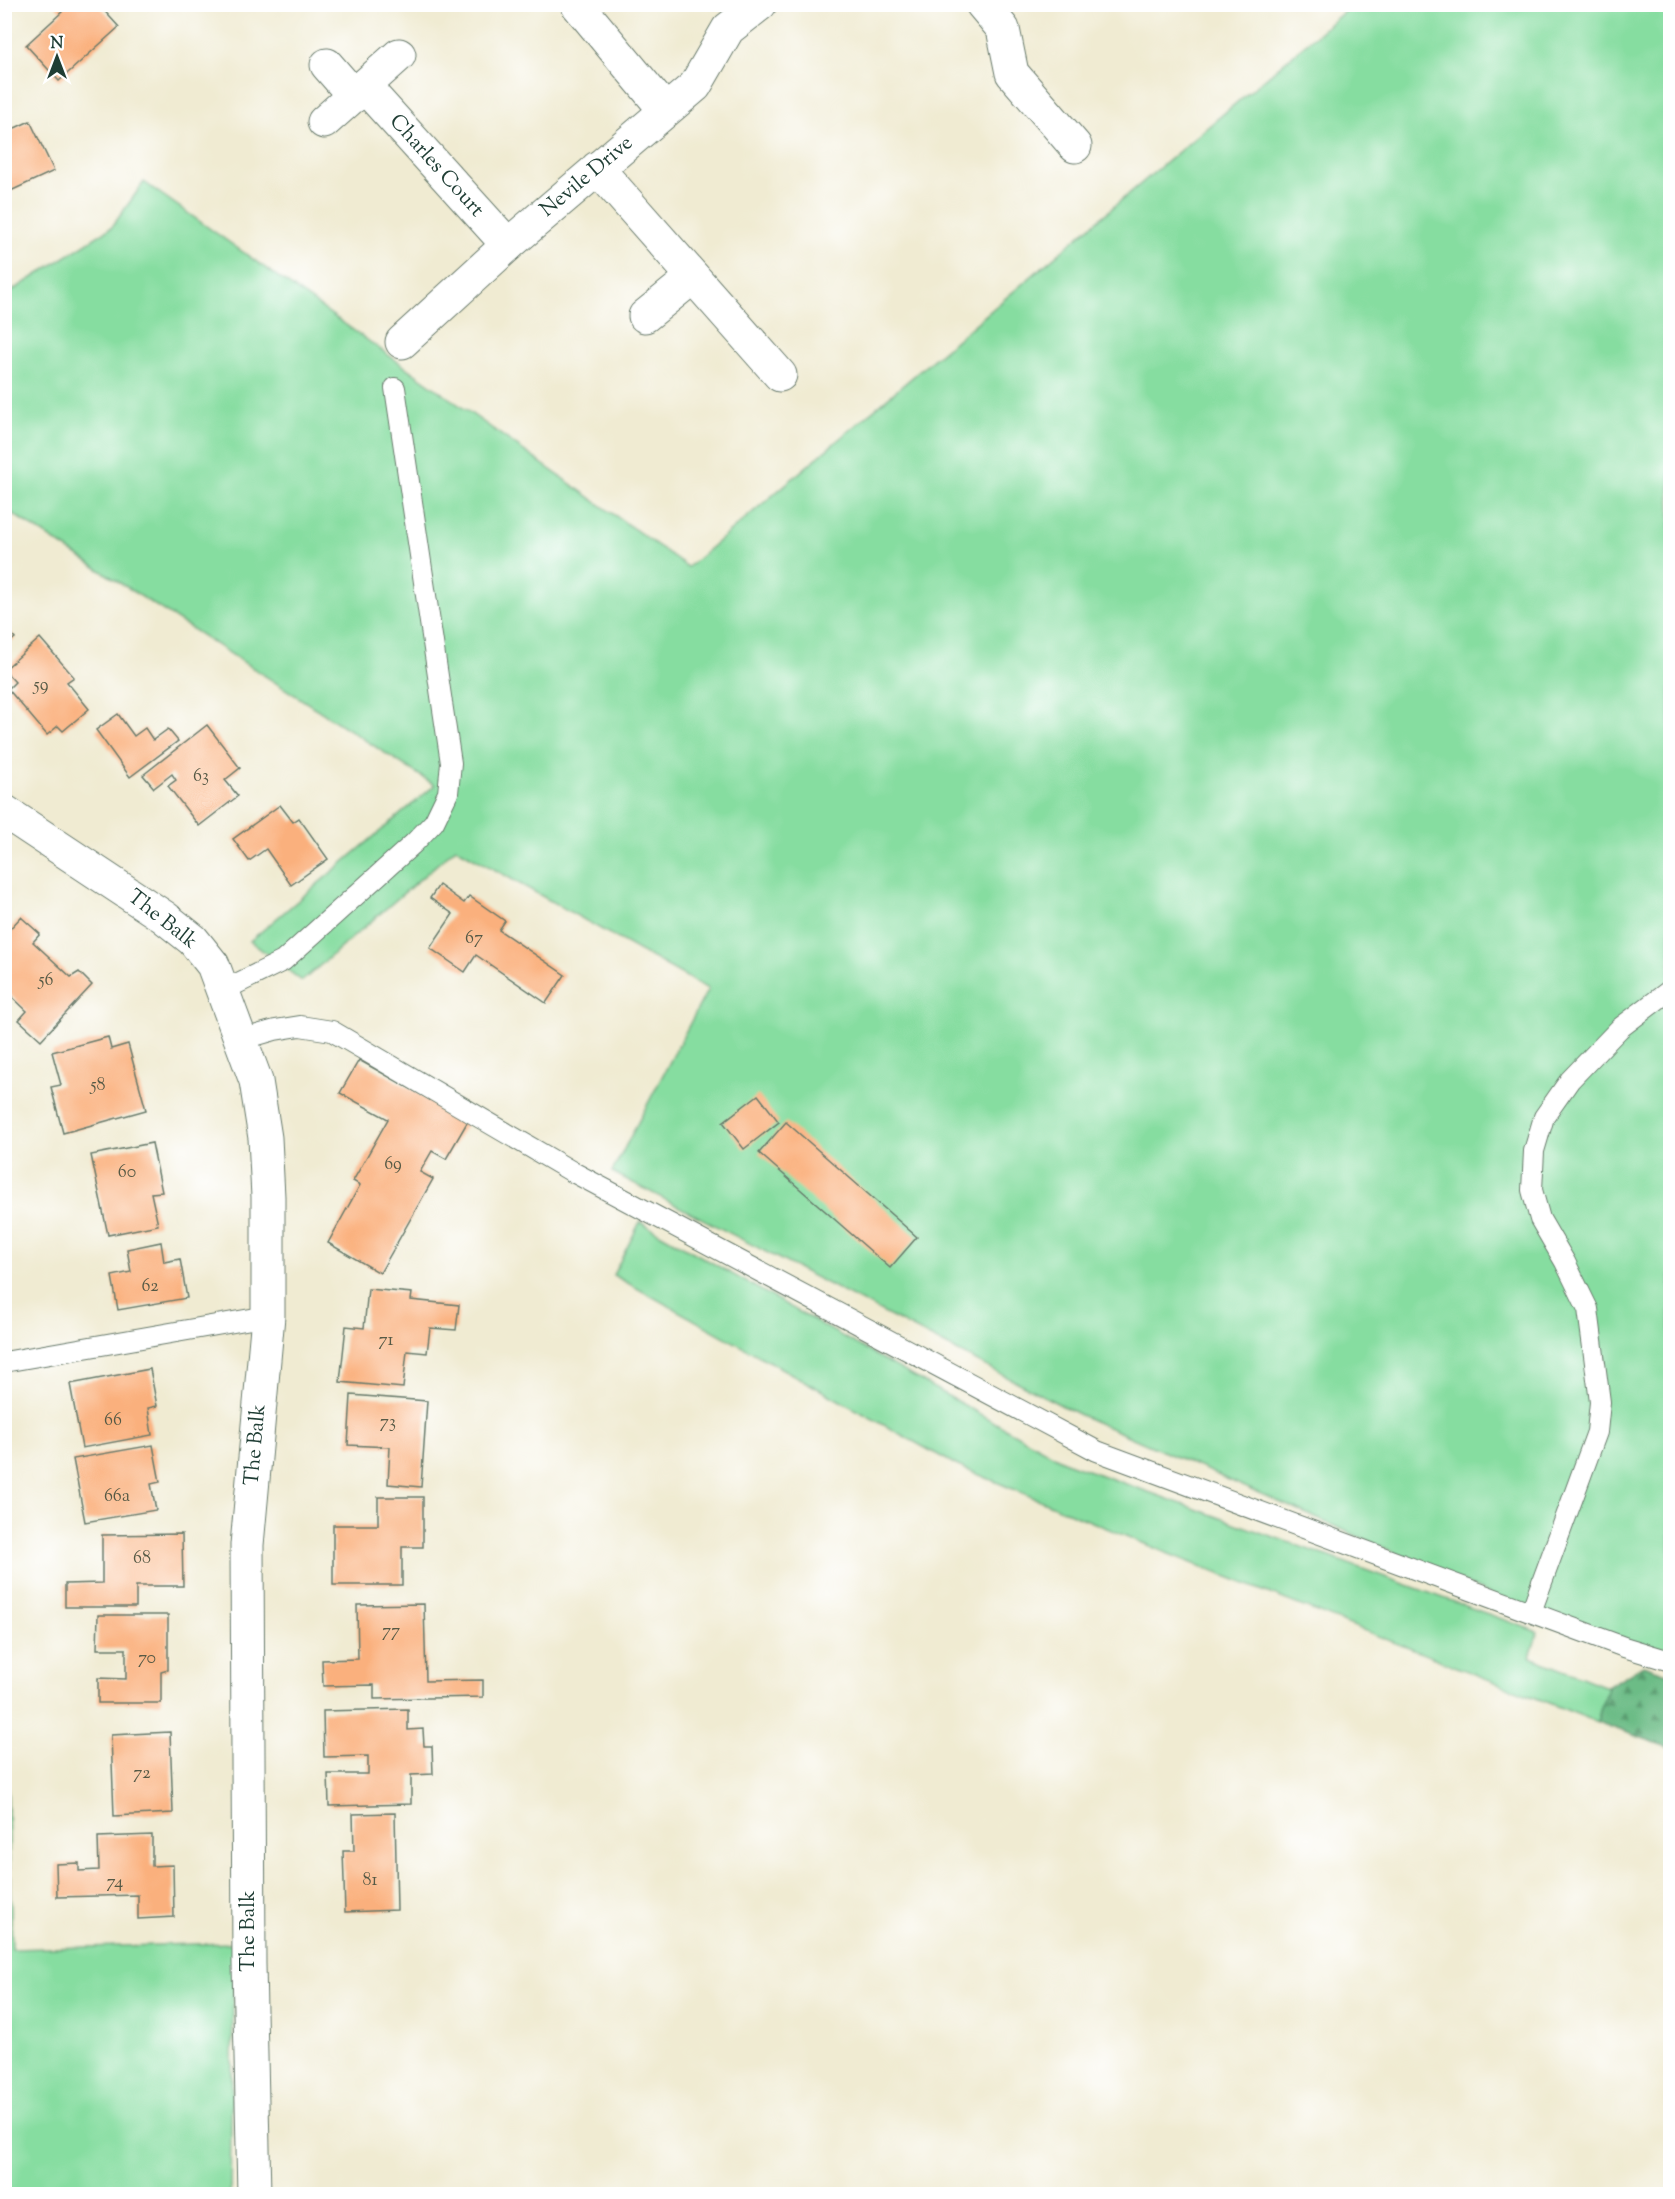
<svg xmlns="http://www.w3.org/2000/svg" width="1675" height="2199" font-family="'Sorts Mill Goudy',serif">
<defs>
<pattern id="forest-firs" width="22" height="20" patternUnits="userSpaceOnUse" patternTransform="scale(1.5)"><rect width="22" height="20" fill="#6cbc86"/><path d="M5 1l3.5 6h-7zM16 11l3.5 6h-7z" fill="#589a6e"/></pattern>
</defs>
<rect width="100%" height="100%" fill="#fff"/>
<filter id="ink" filterUnits="userSpaceOnUse"><feTurbulence type="fractalNoise" baseFrequency=".0167" numOctaves="2"/><feDisplacementMap in="SourceGraphic" scale="12" xChannelSelector="R" yChannelSelector="G"/><feConvolveMatrix kernelMatrix="1 2 1 2 8 2 1 2 1" color-interpolation-filters="sRGB"/></filter>
<filter id="wash" filterUnits="userSpaceOnUse"><feTurbulence type="fractalNoise" baseFrequency=".008" numOctaves="4" result="noise"/><feDisplacementMap in="SourceGraphic" scale="24" xChannelSelector="R" yChannelSelector="G"/><feGaussianBlur stdDeviation="1.35" result="paint"/><feColorMatrix in="noise" values="0 0 0 0 0 0 0 0 0 0 0 0 0 0 0 0 0 1.4 0 .05"/><feComposite in="paint" operator="in"/></filter>
<g filter="url(#wash)">
<rect width="100%" height="100%" fill="#f0ebd2"/>
<g fill="#86dda0" stroke="#528d6a" stroke-width="1.5">
<polygon points="1352,5 1670,5 1670,1661 1531,1612 1080,1415 612,1172 708,989 456,848 302,981 250,941 435,785 5,509 4,296 112,227 144,182 688,567"/>
<polygon points="640,1222 1065,1462 1538,1632 1530,1657 1607,1687 1597,1722 1169,1554 958,1466 613,1275"/>
<polygon points="4,1669 12,1949 234,1943 230,2194 5,2194"/>
</g>
<polygon fill="url(#forest-firs)" stroke="#467c5d" stroke-width="1.5" points="1643,1665 1670,1674 1670,1748 1597,1722 1607,1687"/>
<g id="blocks">
<g fill="#fab07d">
<polygon points="55,5 99,5 119,27 59,81 26,45 62,12"/>
<polygon points="30,121 54,171 4,194 4,133"/>
<polygon points="4,625 15,638 4,647"/>
<polygon points="40,638 74,677 67,682 89,709 63,731 58,726 47,735 8,689 15,682 4,670"/>
<polygon points="118,714 134,736 145,728 153,740 168,729 178,741 130,777 96,730"/>
<polygon points="207,725 240,768 225,780 238,796 199,826 168,786 176,780 172,774 154,788 143,775"/>
<polygon points="280,805 293,822 299,818 328,859 291,885 266,849 249,861 233,839"/>
<polygon points="439,885 464,903 469,896 505,921 499,930 565,975 546,1003 476,955 465,972 430,948 453,914 430,898"/>
<polygon points="21,917 40,934 33,942 71,977 79,972 92,985 41,1040 19,1020 27,1011 4,989 4,935"/>
<polygon points="108,1037 111,1049 128,1044 146,1110 63,1133 51,1087 61,1085 52,1052"/>
<polygon points="359,1060 468,1121 446,1159 432,1151 420,1172 433,1179 380,1273 328,1243 360,1185 353,1181 388,1119 340,1093"/>
<polygon points="758,1095 779,1122 744,1149 723,1122"/>
<polygon points="786,1122 917,1237 890,1268 759,1153"/>
<polygon points="152,1143 162,1192 151,1193 158,1225 108,1235 91,1155"/>
<polygon points="161,1242 164,1262 180,1259 187,1298 118,1310 112,1276 131,1272 127,1249"/>
<polygon points="368,1289 412,1293 411,1300 459,1305 456,1330 430,1328 427,1353 407,1351 403,1388 340,1382 346,1326 364,1328"/>
<polygon points="150,1369 157,1406 148,1408 152,1435 82,1448 70,1384"/>
<polygon points="351,1395 427,1401 421,1487 388,1484 390,1447 348,1445"/>
<polygon points="153,1445 160,1482 151,1484 156,1510 85,1522 73,1459"/>
<polygon points="378,1497 423,1497 423,1547 402,1547 402,1585 333,1585 333,1525 378,1525"/>
<polygon points="182,1534 183,1586 136,1586 136,1607 65,1607 65,1584 102,1583 102,1535"/>
<polygon points="424,1604 426,1681 483,1680 483,1697 374,1699 374,1685 323,1686 322,1660 358,1659 357,1605"/>
<polygon points="98,1615 168,1615 168,1670 161,1672 161,1703 98,1703 98,1678 126,1679 126,1649 97,1649"/>
<polygon points="408,1709 408,1730 423,1729 424,1746 432,1746 433,1774 411,1775 411,1804 329,1806 328,1774 368,1774 368,1756 324,1757 323,1711"/>
<polygon points="170,1732 173,1813 114,1816 111,1735"/>
<polygon points="395,1813 397,1910 345,1912 343,1851 354,1851 353,1814"/>
<polygon points="152,1835 152,1866 173,1865 174,1917 138,1919 138,1895 57,1897 56,1864 79,1863 79,1871 99,1870 98,1837"/>
</g>
</g>
</g>
<g filter="url(#ink)">
<use href="#blocks" fill-opacity="0" stroke="#687a6b" stroke-width="1.5"/>
<g fill="none" stroke-linecap="round" stroke-linejoin="round">
<defs>
<g id="service">
<polyline points="222,991 283,961 414,843 434,822 448,793 451,763 395,388"/>
<polyline points="240,1040 275,1030 300,1026 332,1031 571,1171 1097,1451 1624,1647 1670,1661"/>
<polyline points="4,1362 268,1316"/>
<polyline points="1531,1612 1597,1432 1600,1402 1588,1309 1565,1262 1540,1219 1532,1190 1534,1151 1544,1117 1570,1080 1620,1028 1670,990"/>
</g>
<g id="minor">
<polyline points="577,4 665,110"/>
<polyline points="982,4 1003,29 1012,73 1075,146"/>
<polyline points="327,65 354,96"/>
<polyline points="364,86 508,245"/>
<polyline points="324,122 399,55"/>
<polyline points="597,168 780,375"/>
<polyline points="645,316 693,277"/>
<polyline points="402,342 508,245 695,86 728,29 760,4"/>
<polyline points="4,811 164,917 193,940 213,965 256,1081 265,1138 268,1197 268,1316 247,1545 249,1964 254,2194"/>
</g>
</defs>
<use href="#service" stroke="#687a6b" stroke-width="22"/>
<use href="#minor" stroke="#687a6b" stroke-width="35"/>
<use href="#service" stroke="#fff" stroke-width="20"/>
<use href="#minor" stroke="#fff" stroke-width="33"/>
</g>
</g>
<g text-anchor="middle" dominant-baseline="central" stroke-width="4.5" stroke-linejoin="round" paint-order="stroke">
<g font-size="18" fill="#565a46">
<text x="41" y="686">59</text>
<text x="201" y="777">63</text>
<text x="474" y="939">67</text>
<text x="46" y="981">56</text>
<text x="98" y="1086">58</text>
<text x="393" y="1165">69</text>
<text x="127" y="1173">60</text>
<text x="150" y="1287">62</text>
<text x="386" y="1341">71</text>
<text x="113" y="1421">66</text>
<text x="388" y="1423">73</text>
<text x="117" y="1497">66a</text>
<text x="142" y="1559">68</text>
<text x="391" y="1632">77</text>
<text x="147" y="1659">70</text>
<text x="142" y="1774">72</text>
<text x="370" y="1881">81</text>
<text x="115" y="1883">74</text>
</g>
<g font-size="21" fill="#1f3d34" stroke="#fff">
<text transform="translate(436 166) rotate(48)">Charles Court</text>
<text transform="translate(587 177) rotate(-40)">Nevile Drive</text>
<text transform="translate(162 920) rotate(38)">The Balk</text>
<text transform="translate(256 1445) rotate(-85)">The Balk</text>
<text transform="translate(249 1931) rotate(-90)">The Balk</text>
</g>
</g>
<rect width="1675" height="2199" fill="none" stroke="#fff" stroke-width="24"/>
<g transform="translate(57 57)" stroke="#ffffff" stroke-width="4.5" paint-order="stroke">
<path d="M0-4.5L10 22L0 15L-10 22Z" fill="#1f3d34"/>
<text y="-9" font-size="16" font-weight="bold" text-anchor="middle" fill="#1f3d34">N</text>
</g>
</svg>
